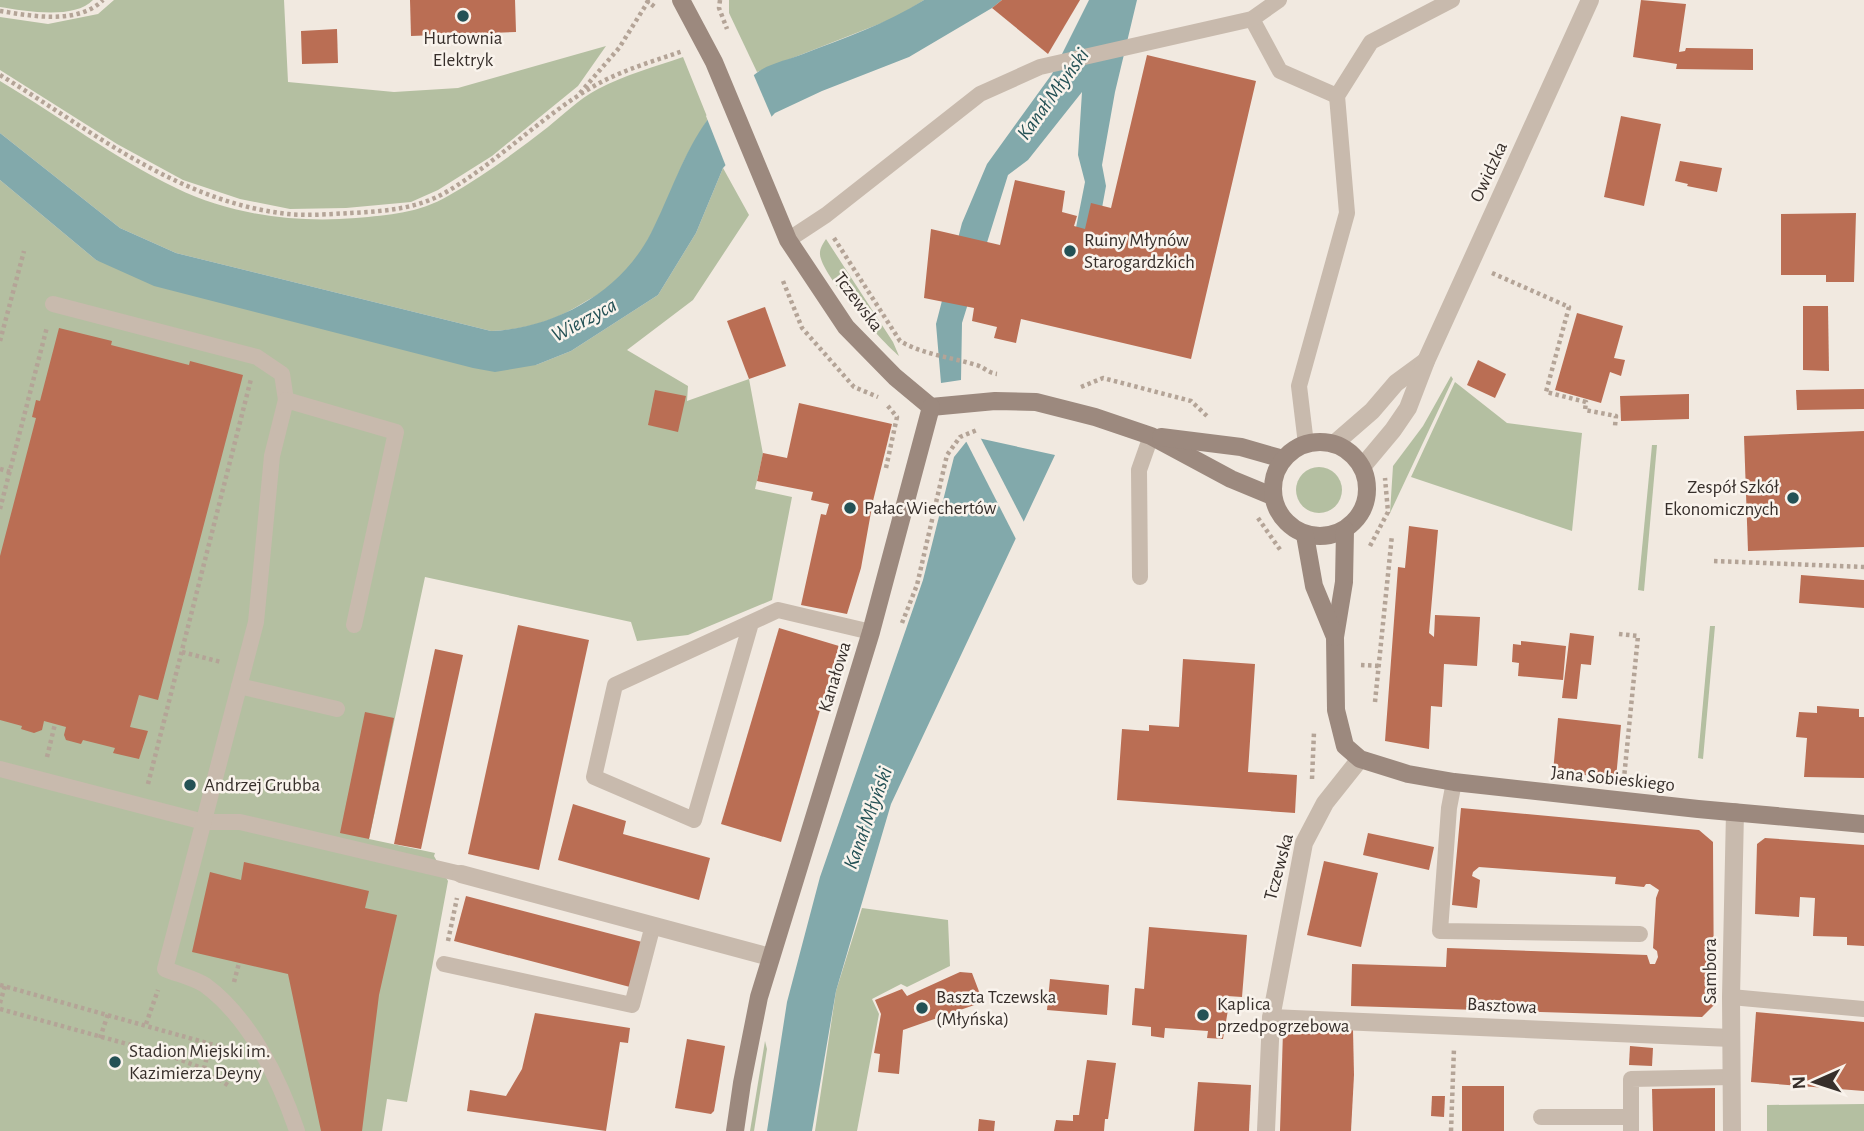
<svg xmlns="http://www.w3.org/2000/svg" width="1864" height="1131" font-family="'Alegreya Sans',sans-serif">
<rect width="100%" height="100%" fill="#f1e9e0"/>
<g fill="#b4bfa1">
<path d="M 0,0 L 93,0 C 74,20 25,11 0,7 Z"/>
<polygon points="114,0 284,0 288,82 394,92 458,88 606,46 578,86 492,156 438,190 411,202 346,208 290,209 240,199 183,180 117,144 0,70 0,17 48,24 98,14"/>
<polygon points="729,0 924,0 897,17 757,72 729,13"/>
<path d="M 683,57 L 708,119 C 700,133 691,146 684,161 C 665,202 650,251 615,283 C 606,291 593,297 583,303 C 555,321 524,330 491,331 L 176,253 L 120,228 L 0,133 L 0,81 C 59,116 114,158 176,188 C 231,215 296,223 356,218 C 389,215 419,213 448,196 C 483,176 516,152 548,127 C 564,114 579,99 598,89 C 625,75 654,67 683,57 Z"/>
<polygon points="723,168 749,215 693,300 627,350 688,386 687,401 749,379 763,454 755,489 792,497 772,600 688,635 637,641 631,622 425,577 369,839 435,853 434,856 448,881 407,1102 387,1099 382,1131 0,1131 0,180 96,260 536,365 571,351 658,295 696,233"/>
<path d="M 826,239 L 893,342 L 899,356 C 880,339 828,282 821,259 C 818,251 822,245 826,239 Z"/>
<polygon points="1451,376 1453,379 1390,513 1393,466 1423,426"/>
<polygon points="1455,382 1507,423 1582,433 1572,531 1411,477"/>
<polygon points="1652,445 1657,445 1644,591 1638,590"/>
<circle cx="1319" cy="490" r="23"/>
<polygon points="1710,626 1715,626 1703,759 1698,758"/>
<polygon points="862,908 948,920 950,966 907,987 901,984 872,999 879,1014 857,1131 815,1131 836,991"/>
<polygon points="765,1041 767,1049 754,1131 750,1131"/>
<polygon points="1864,1104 1864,1131 1767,1131 1767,1105"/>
</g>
<g fill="#82a9ab">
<path d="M 924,0 L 1002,0 L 992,8 L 909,57 L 822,91 L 775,113 L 723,168 L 696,233 L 658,295 L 571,351 L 536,365 L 495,372 L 473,368 L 154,286 L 96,260 L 0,180 L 0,133 L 120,228 L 176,253 L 491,331 C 556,328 621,292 651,233 C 670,196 683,153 708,119 C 720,103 739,87 754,75 C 766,64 788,60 803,54 C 844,38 886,24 924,0 Z"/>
<polygon points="1089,0 1137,0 1115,92 1102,165 1106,186 1080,328 1057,324 1085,182 1078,155 1082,92 1028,160 1008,175 962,323 961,380 941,383 936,324 962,223 987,164 1052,74"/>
<polygon points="978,438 1055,455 891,804 836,991 812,1131 767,1131 787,1002 820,877 923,580 954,457 966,442"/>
</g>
<g fill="#f1e9e0">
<polygon points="752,71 773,120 727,169 706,116"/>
<polygon points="979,435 1025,524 1017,541 966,441"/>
</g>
<g fill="#ba6e54">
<polygon points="410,0 515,0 516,32 411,36"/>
<polygon points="1002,0 1080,0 1048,54 992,8"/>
<polygon points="1641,0 1686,4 1679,52 1685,51 1686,48 1753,49 1753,70 1676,69 1677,64 1633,57"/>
<polygon points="337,29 338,63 302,64 301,31"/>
<polygon points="1147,55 1256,81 1191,359 1021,319 1016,343 994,338 997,327 972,321 974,308 924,298 931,229 1000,245 1015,180 1065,191 1062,212 1077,216 1074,226 1085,229 1091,203 1111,208"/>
<polygon points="1621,116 1661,124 1644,206 1604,197"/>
<polygon points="1680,161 1722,168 1717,192 1687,186 1688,184 1675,181"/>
<polygon points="1856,213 1854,282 1826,282 1826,275 1781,275 1781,214"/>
<polygon points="1803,306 1828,306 1829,371 1803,370"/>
<polygon points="765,307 786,366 749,379 727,321"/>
<polygon points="1577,313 1623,326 1614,358 1625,360 1621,376 1610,372 1601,403 1555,390"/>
<polygon points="59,328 112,341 111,345 189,365 190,361 243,375 158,700 139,695 130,727 148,731 139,759 113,753 115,748 83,740 81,744 66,740 64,735 66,727 44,721 42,730 34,733 21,729 22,726 0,720 0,556 36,418 32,417 36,400 40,401"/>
<polygon points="1478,360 1506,374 1495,398 1467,385"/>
<polygon points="1864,389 1864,409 1797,410 1796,390"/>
<polygon points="655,390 686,396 678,432 648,425"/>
<polygon points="1689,394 1689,419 1621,421 1620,396"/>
<polygon points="799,403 892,424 873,501 861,568 847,614 801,605 821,514 826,515 829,504 811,500 813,492 757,481 763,453 787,458"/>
<polygon points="1864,431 1864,547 1748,551 1744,436"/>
<polygon points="1409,526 1438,530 1429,633 1434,637 1435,615 1480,617 1477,666 1444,664 1442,707 1431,706 1429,749 1385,741 1398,567 1405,568"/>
<polygon points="1801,575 1864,580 1864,608 1799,603"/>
<polygon points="518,625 589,640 539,870 468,854"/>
<polygon points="779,628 839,646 781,842 721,824"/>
<polygon points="1570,633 1594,636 1591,665 1581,664 1577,699 1562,698"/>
<polygon points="1521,641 1566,646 1563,680 1518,676 1519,663 1512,662 1513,644 1521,645"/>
<polygon points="435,649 463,655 421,849 394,844"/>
<polygon points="1183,659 1255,664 1248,772 1297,775 1295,813 1117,800 1122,729 1149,731 1149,725 1179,727"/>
<polygon points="1817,706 1859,709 1859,717 1864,717 1864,778 1804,777 1807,738 1796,737 1799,712 1817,713"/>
<polygon points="365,712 394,718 369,839 340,833"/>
<polygon points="1558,718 1621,725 1616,778 1553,772"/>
<polygon points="573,804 626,821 623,834 710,858 699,900 558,860"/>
<polygon points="1461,808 1699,830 1713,842 1714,1005 1702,1017 1351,1006 1352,964 1446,967 1447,948 1647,955 1650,964 1655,964 1658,957 1657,951 1653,948 1656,898 1659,890 1650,884 1646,884 1644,887 1615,884 1616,877 1479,867 1473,872 1472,876 1480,880 1477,908 1452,905"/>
<polygon points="1368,833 1434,847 1429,870 1363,855"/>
<polygon points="1765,838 1864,845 1864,946 1847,945 1847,937 1813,936 1815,898 1800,897 1799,917 1755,914 1757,844"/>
<polygon points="1324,861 1378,873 1361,947 1307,935"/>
<polygon points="244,862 369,891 365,908 397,915 379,995 362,1131 321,1131 288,974 192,952 210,872 241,880"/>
<polygon points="466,896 642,942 630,987 454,941"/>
<polygon points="1149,927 1247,935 1242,997 1227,996 1226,1004 1229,1004 1223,1039 1207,1038 1208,1031 1165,1028 1164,1038 1151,1036 1151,1027 1132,1025 1135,988 1144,989"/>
<polygon points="960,972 972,973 983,1002 903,1030 899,1074 878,1072 880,1054 874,1053 881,1014 875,1000 902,989 907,996"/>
<polygon points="1050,979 1109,985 1107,1015 1047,1010"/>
<polygon points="1756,1012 1864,1022 1864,1091 1751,1082"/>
<polygon points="535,1013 630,1028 628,1043 620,1042 606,1131 467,1111 470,1090 506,1096 522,1069"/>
<polygon points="1353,1030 1354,1075 1351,1131 1280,1131 1283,1031"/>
<polygon points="687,1039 725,1046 714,1111 711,1114 675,1108"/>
<polygon points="1630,1046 1653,1048 1652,1066 1629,1065"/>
<polygon points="1087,1060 1116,1063 1108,1119 1105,1119 1104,1131 1054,1131 1056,1120 1073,1121 1073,1115 1079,1115"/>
<polygon points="1198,1082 1251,1085 1249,1131 1194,1131"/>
<rect x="1462" y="1086" width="42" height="45"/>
<polygon points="1715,1088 1715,1131 1653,1131 1652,1089"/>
<polygon points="1432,1096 1445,1096 1444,1117 1431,1116"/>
<polygon points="979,1119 995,1121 994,1131 978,1131"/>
</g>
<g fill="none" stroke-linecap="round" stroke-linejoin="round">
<g stroke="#b4a497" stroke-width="4.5" stroke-dasharray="3.5 3.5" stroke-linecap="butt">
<polyline points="646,0 656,8"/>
<polyline points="720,0 719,8 727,29"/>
<path d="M 0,11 C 32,16 78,25 103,0"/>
<path d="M 0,75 C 91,130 178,202 288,214 C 308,216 331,214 351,213 C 386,211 418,209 448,191 C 500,160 543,115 594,86 C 622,70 654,61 683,51"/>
<polyline points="580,93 619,48 649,0"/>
<path d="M 834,238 L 900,341 C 924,355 951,357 976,365 C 984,367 988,373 997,374"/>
<polyline points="1492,273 1569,307 1546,392 1586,402 1585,410 1616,416 1615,426"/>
<polyline points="783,281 802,328 854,387 878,397"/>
<polyline points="0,341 24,251"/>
<polyline points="1081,387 1103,378 1191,401 1208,417"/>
<polyline points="886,468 897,417 887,405"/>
<polyline points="0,469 10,472"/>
<polyline points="0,509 47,327"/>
<polyline points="1258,518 1281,551"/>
<polyline points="1370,546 1388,512 1385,478"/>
<polyline points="1714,561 1864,567"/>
<polyline points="902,623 917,585 947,455 960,437 977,430"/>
<polyline points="1619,634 1638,636 1624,778"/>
<polyline points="182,652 221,662"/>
<polyline points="1361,665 1380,666"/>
<polyline points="1375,702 1392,535"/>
<polyline points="47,757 55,724"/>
<polyline points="1312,779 1314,732"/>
<polyline points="148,784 251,379"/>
<polyline points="448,941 457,898"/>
<polyline points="234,982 239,963"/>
<polyline points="0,985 232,1050"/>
<polyline points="0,1003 5,986"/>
<polyline points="0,1009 171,1056 204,1069 229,1086"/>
<polyline points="146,1024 158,990"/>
<polyline points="100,1038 108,1014"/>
<polyline points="204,1069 210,1044"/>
<polyline points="1451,1131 1454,1048"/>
</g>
<g stroke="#c8baad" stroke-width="16">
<polyline points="1252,19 1280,71 1337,96"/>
<polyline points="788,240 826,215 980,94 1040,67 1252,19 1279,0"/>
<polyline points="53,304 257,357 282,374 286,400"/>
<polyline points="1306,444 1299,386 1347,213 1337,96 1371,42 1452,0"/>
<polyline points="1140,577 1139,470 1151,436"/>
<polyline points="751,623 694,820 594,777 615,685 778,610 871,632"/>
<polyline points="239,686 337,709"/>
<polyline points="0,769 204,822 240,822 461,874"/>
<polyline points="1454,782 1449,808 1440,931 1640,934"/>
<polyline points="444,964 632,1005 653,925"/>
<polyline points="1731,997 1864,1009"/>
<polyline points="1541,1117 1631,1117"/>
<path d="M 297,1131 C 280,1080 250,1018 205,985 C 194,978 177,974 165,969 L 256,622 L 272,456 L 286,400 L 396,432 L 354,625"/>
<polyline points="1631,1131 1631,1079 1732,1077"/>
</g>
<g stroke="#c8baad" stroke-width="18">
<polyline points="1334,444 1372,411 1396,383 1426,361"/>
<polyline points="1362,467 1393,430 1408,408 1426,361 1590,0"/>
<polyline points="461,874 770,957"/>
<polyline points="1271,1018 1731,1038"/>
<polyline points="1266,1131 1271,1018 1304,843 1325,803 1360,759"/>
<polyline points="1732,1131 1731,997 1735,812"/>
</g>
<g stroke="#9c897e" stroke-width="18">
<polyline points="681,0 714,62 788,240 846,327 895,377 931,407 995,401 1036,402 1095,417 1151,436 1231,479 1272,496"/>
<polyline points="1161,437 1241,447 1283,459"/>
<circle cx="1320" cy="489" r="47"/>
<polyline points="1345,530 1344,582 1335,637 1336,710 1345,746 1360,759 1408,774 1454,782 1698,809 1864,824"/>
<polyline points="1305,535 1314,586 1335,637"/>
<polyline points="735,1131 742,1083 759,997 871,632 931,407"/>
</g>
</g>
<g fill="#245155" stroke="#f9f3ec" stroke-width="2.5">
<circle cx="463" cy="16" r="7"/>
<circle cx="1070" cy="251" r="7"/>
<circle cx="1793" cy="498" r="7"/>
<circle cx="850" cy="508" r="7"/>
<circle cx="190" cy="785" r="7"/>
<circle cx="922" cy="1008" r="7"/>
<circle cx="1203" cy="1015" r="7"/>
<circle cx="115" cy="1062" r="7"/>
</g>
<g text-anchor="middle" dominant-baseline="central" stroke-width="5" stroke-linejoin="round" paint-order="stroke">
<g font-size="19" fill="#372f2b" stroke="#f9f3ec" text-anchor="start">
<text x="463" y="38" text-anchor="middle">Hurtownia<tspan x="463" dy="22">Elektryk</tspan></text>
<text x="1084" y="240">Ruiny Młynów<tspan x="1084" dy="22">Starogardzkich</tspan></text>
<text x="1779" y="487" text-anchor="end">Zespół Szkół<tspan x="1779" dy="22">Ekonomicznych</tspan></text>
<text x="864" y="508">Pałac Wiechertów</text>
<text x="204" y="785">Andrzej Grubba</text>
<text x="936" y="997">Baszta Tczewska<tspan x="936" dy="22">(Młyńska)</tspan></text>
<text x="1217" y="1004">Kaplica<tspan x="1217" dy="22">przedpogrzebowa</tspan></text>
<text x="129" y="1051">Stadion Miejski im.<tspan x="129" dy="22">Kazimierza Deyny</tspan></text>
</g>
<g font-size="19" fill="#372f2b" stroke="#f9f3ec">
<text transform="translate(1489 172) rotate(-65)">Owidzka</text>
<text transform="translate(858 302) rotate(53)">Tczewska</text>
<text transform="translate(835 677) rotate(-73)">Kanałowa</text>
<text transform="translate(1613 779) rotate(6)">Jana Sobieskiego</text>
<text transform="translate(1279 867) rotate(-75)">Tczewska</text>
<text transform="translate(1710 971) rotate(-90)">Sambora</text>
<text transform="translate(1502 1006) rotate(3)">Basztowa</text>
</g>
<g font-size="21" font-style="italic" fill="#245155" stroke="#f9f3ec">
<text transform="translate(1053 94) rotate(-54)">Kanał Młyński</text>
<text transform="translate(584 320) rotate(-28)">Wierzyca</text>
<text transform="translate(868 818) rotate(-70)">Kanał Młyński</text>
</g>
</g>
<g transform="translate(1815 1082) rotate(267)" stroke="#f9f3ec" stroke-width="5" paint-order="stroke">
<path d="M0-5L12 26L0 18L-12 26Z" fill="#372f2b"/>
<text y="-10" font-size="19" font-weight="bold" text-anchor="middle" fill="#372f2b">N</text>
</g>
</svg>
